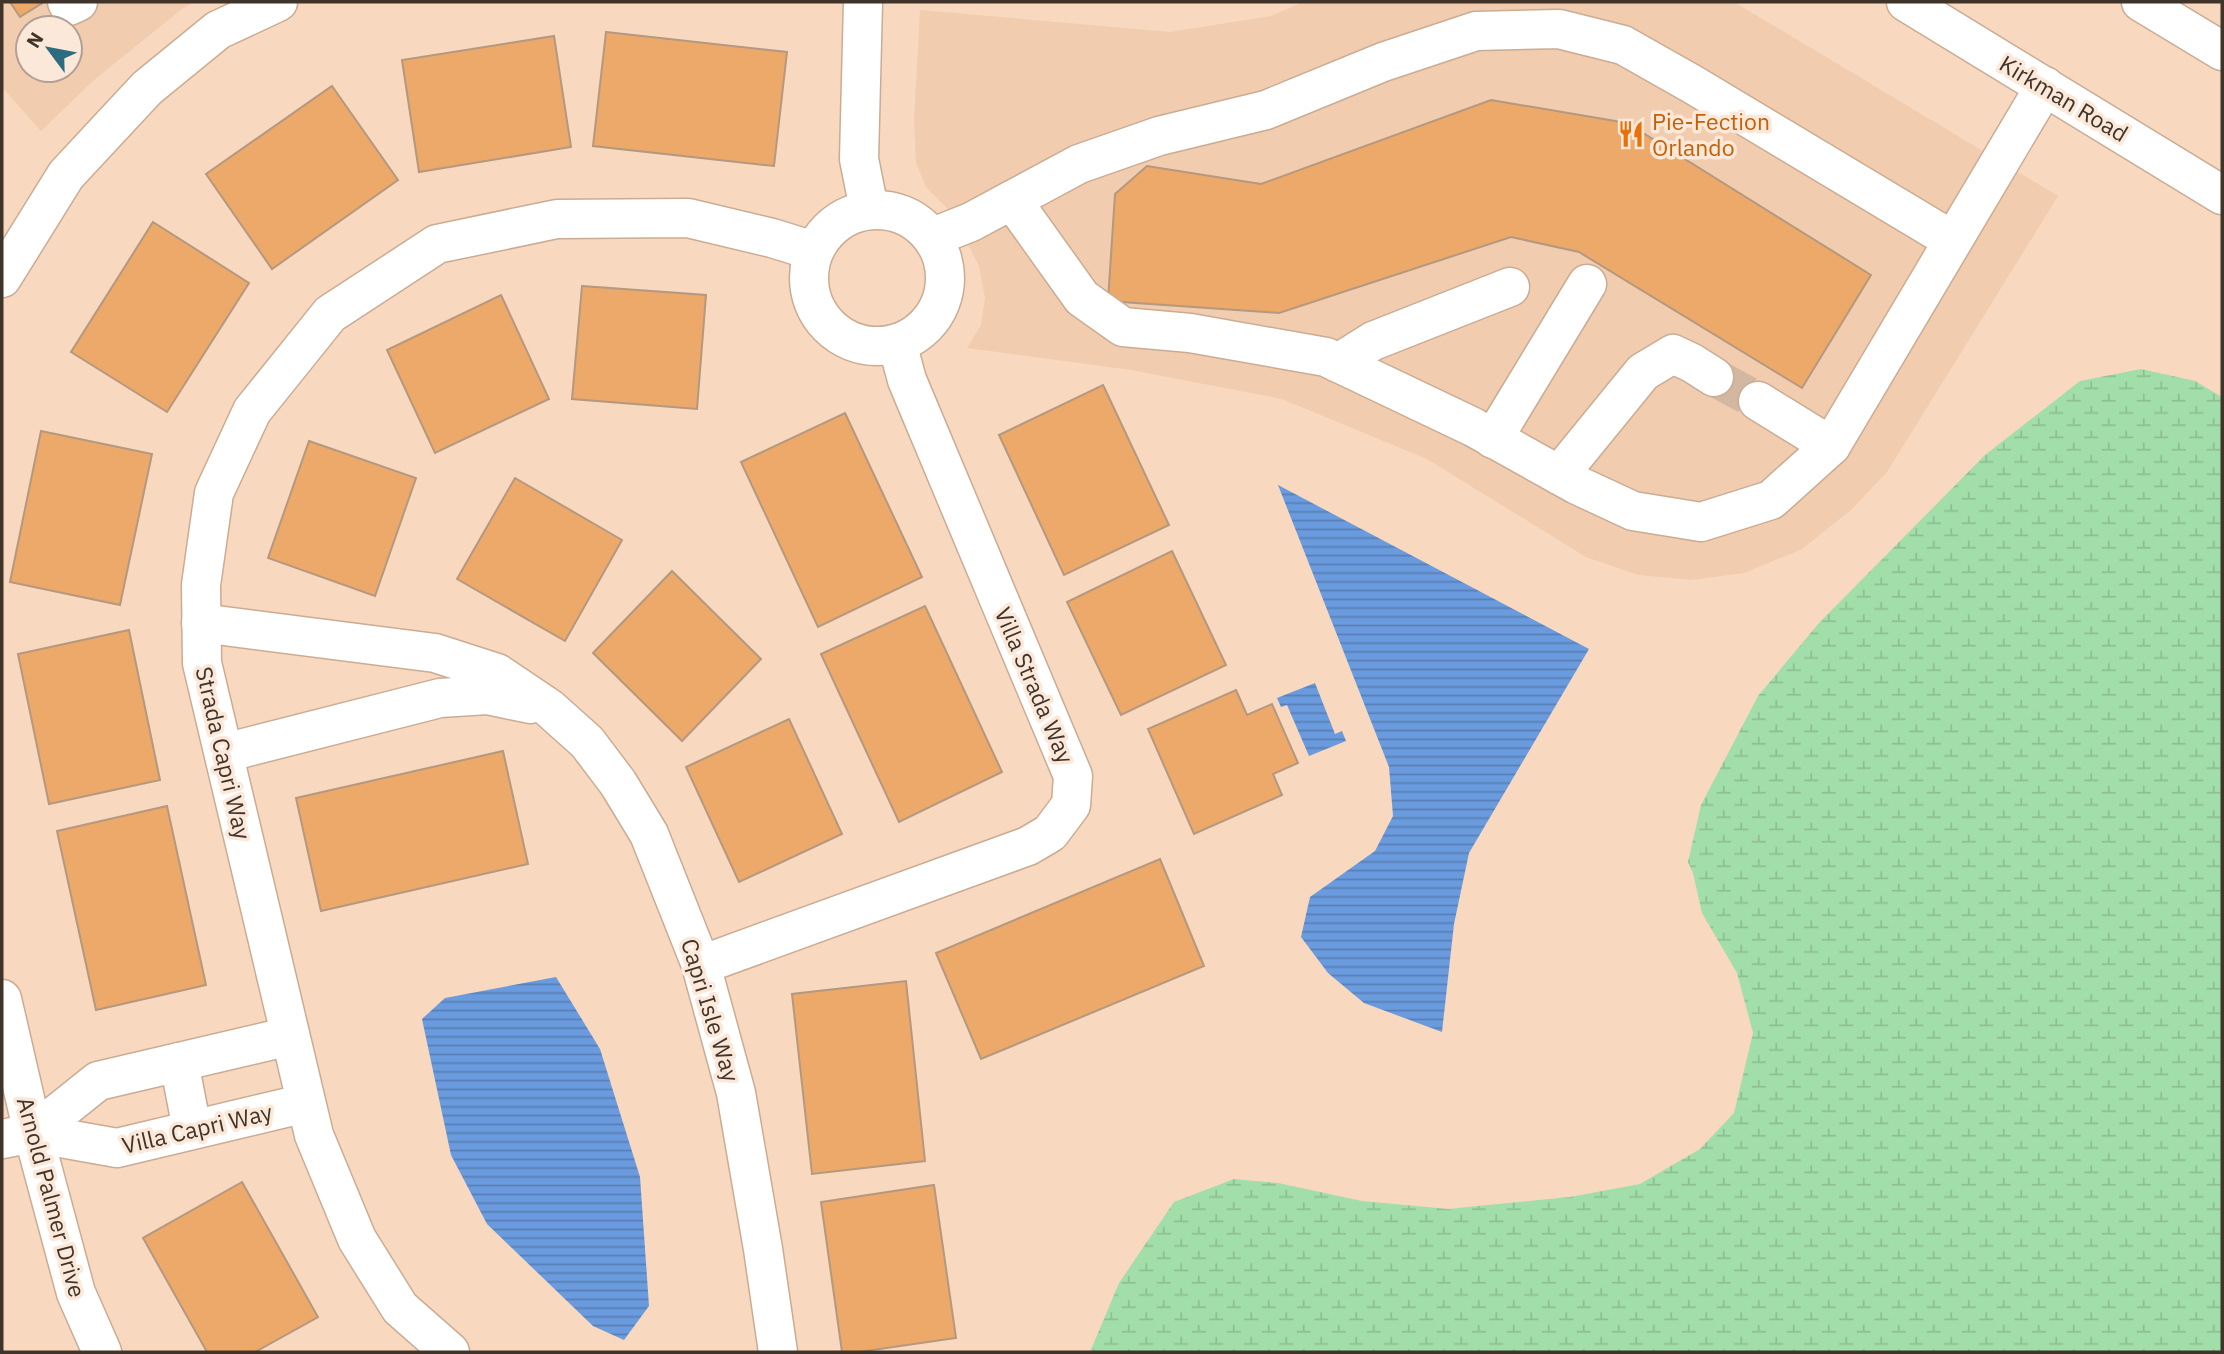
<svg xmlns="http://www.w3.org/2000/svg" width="2224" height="1354" font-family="'IBM Plex Sans',sans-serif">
<defs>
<pattern id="wetland-marsh" width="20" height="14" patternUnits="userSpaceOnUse" patternTransform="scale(1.75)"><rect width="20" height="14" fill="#a2dea9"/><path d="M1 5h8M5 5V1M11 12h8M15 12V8" fill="none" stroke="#8dbf92"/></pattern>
<pattern id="water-rules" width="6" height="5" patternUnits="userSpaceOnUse" patternTransform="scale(1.75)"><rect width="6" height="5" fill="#6a9bde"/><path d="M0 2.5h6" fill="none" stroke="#597fb4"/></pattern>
</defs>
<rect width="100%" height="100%" fill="#f8d8bf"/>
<g fill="#f1ccae" fill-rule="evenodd">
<path d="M 2,2 L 194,2 L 183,8 L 94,80 L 41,131 L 2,87 ZM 28,28 L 70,28 L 70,70 L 28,70 Z"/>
<polygon points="1303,2 1734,2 2058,196 1887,472 1851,510 1802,549 1744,573 1691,580 1639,575 1586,557 1427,459 1282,399 1131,370 967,348 981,325 985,298 979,266 952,213 926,187 916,163 914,121 920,10 1170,32 1271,16"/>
</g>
<polygon fill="url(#wetland-marsh)" points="2141,369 2195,381 2222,397 2222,1352 1090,1352 1119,1283 1174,1202 1234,1179 1278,1183 1362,1201 1448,1209 1570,1197 1640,1184 1700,1149 1734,1113 1753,1033 1737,973 1702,913 1693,873 1688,862 1701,805 1758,696 1819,623 1985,455 2080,381"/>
<g fill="url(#water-rules)">
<polygon points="1278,485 1589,649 1469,853 1454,924 1442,1032 1364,1003 1328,973 1301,937 1310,897 1375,851 1393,816 1389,767"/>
<polygon points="1315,683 1335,734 1342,731 1346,741 1309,756 1287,705 1281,707 1277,698"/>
<polygon points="556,977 600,1049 640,1177 649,1306 624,1340 593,1326 487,1224 451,1155 422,1019 445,998"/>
</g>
<g fill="#eda969" stroke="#b4987f" stroke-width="2">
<polygon points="10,2 44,2 20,17"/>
<polygon points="606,32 787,52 774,166 593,146"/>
<polygon points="554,36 571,147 419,172 402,60"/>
<polygon points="332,86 398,180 272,269 206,174"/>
<polygon points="1491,100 1627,123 1871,275 1802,388 1579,252 1511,237 1279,313 1108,301 1115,194 1147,166 1261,184"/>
<polygon points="153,222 249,283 167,412 71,352"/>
<polygon points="582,286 706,295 697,409 572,399"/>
<polygon points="501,295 549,399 435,453 387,350"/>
<polygon points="1103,385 1169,525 1064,575 999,435"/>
<polygon points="845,413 922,577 818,627 741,462"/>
<polygon points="41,431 152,454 120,605 10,582"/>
<polygon points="309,441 416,478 375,596 268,558"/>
<polygon points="515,478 622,540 565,641 457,579"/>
<polygon points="1172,551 1226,665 1121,715 1067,602"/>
<polygon points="672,571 761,659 682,741 593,653"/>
<polygon points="925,606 1002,772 899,822 821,654"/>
<polygon points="129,630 160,780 49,804 18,654"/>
<polygon points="1236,690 1247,715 1272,704 1298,763 1273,774 1282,795 1194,834 1148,729"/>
<polygon points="789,719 842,834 739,882 686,767"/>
<polygon points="503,751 528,864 321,911 296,798"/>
<polygon points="167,806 206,985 96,1010 57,831"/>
<polygon points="1160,859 1204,966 981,1059 936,953"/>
<polygon points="906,981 925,1161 812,1174 792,994"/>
<polygon points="242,1182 318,1317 255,1352 207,1352 143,1238"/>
<polygon points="934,1185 956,1338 859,1352 842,1352 821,1202"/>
</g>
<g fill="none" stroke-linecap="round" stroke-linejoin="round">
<polyline stroke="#d3b7a1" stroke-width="38" stroke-dasharray="38 19" stroke-linecap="butt" points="1714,377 1758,401"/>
<defs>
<g id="minor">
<polyline points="67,2 69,6 78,2"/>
<polyline points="863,2 859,159 869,209"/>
<polyline points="1012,200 1082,298 1123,327 1190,333 1326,357 1473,427 1577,485 1633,511 1701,522 1771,500 1831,446 2045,86"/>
<circle cx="877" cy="278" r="68"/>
<polyline points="933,237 971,222 1079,164 1159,136 1266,110 1383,62 1476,31 1559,29 1623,45 1692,84 1952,240"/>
<polyline points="2,278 66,175 147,88 218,30 278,2"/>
<polyline points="1338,363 1373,341 1510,287"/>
<polyline points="1758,401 1831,446"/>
<polyline points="1493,439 1587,284"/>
<polyline points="1559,475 1643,372 1673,354 1692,363 1714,377"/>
<polyline points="201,623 435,653 497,673 549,708 587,742 618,783 649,834 701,965 736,1093 763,1249 778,1352"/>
<polyline points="224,753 440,698 487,695 530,704"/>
<polyline points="701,965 1028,846 1050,833 1071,805 1073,776 907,380 897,343"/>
<polyline points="2,999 33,1133 76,1293 102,1352"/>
<polyline points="179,1062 192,1129"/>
<polyline points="33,1133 98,1081 290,1036"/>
<polyline points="2,1139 33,1133 117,1148 306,1103"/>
<polyline points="450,1352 400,1308 357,1239 314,1135 202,663 201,585 214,493 252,411 330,314 437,244 557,219 688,218 772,238 814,251"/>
</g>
<g id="major">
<polyline points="1906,2 2222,195"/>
<polyline points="2141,2 2222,51"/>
</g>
</defs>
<use href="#minor" stroke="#caac94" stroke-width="41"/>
<use href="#major" stroke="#caac94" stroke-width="41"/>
<use href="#minor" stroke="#fff" stroke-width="38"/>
<use href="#major" stroke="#fff" stroke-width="38"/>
</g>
<defs>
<symbol id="restaurant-bare" viewBox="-9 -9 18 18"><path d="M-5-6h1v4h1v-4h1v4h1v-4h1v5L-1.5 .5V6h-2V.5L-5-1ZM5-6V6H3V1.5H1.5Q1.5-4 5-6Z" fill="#e8710a" stroke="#fce8d9" stroke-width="2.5" paint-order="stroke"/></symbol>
</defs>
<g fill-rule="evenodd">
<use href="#restaurant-bare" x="1612" y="115" width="38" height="38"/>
</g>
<g text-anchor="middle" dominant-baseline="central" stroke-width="7" stroke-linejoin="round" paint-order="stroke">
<g font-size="23" fill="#40342a" stroke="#fce8d9">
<text transform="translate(2064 98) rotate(31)">Kirkman Road</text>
<text transform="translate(1035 685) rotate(67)">Villa Strada Way</text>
<text transform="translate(224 753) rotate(77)">Strada Capri Way</text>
<text transform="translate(711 1010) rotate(73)">Capri Isle Way</text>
<text transform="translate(197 1128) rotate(-13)">Villa Capri Way</text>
<text transform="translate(52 1197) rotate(75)">Arnold Palmer Drive</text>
</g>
<g font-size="23" fill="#c56008" stroke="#fce8d9" text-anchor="start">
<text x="1652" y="121">Pie-Fection<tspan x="1652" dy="26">Orlando</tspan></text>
</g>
</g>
<rect width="2224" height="1354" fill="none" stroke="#40342a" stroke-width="7"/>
<g transform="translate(49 49) rotate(302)"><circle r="33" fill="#fce8d9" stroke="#b1a093" stroke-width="2"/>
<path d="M0-5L12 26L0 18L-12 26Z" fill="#2d6b81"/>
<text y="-10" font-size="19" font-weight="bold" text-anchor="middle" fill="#40342a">N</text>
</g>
</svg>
